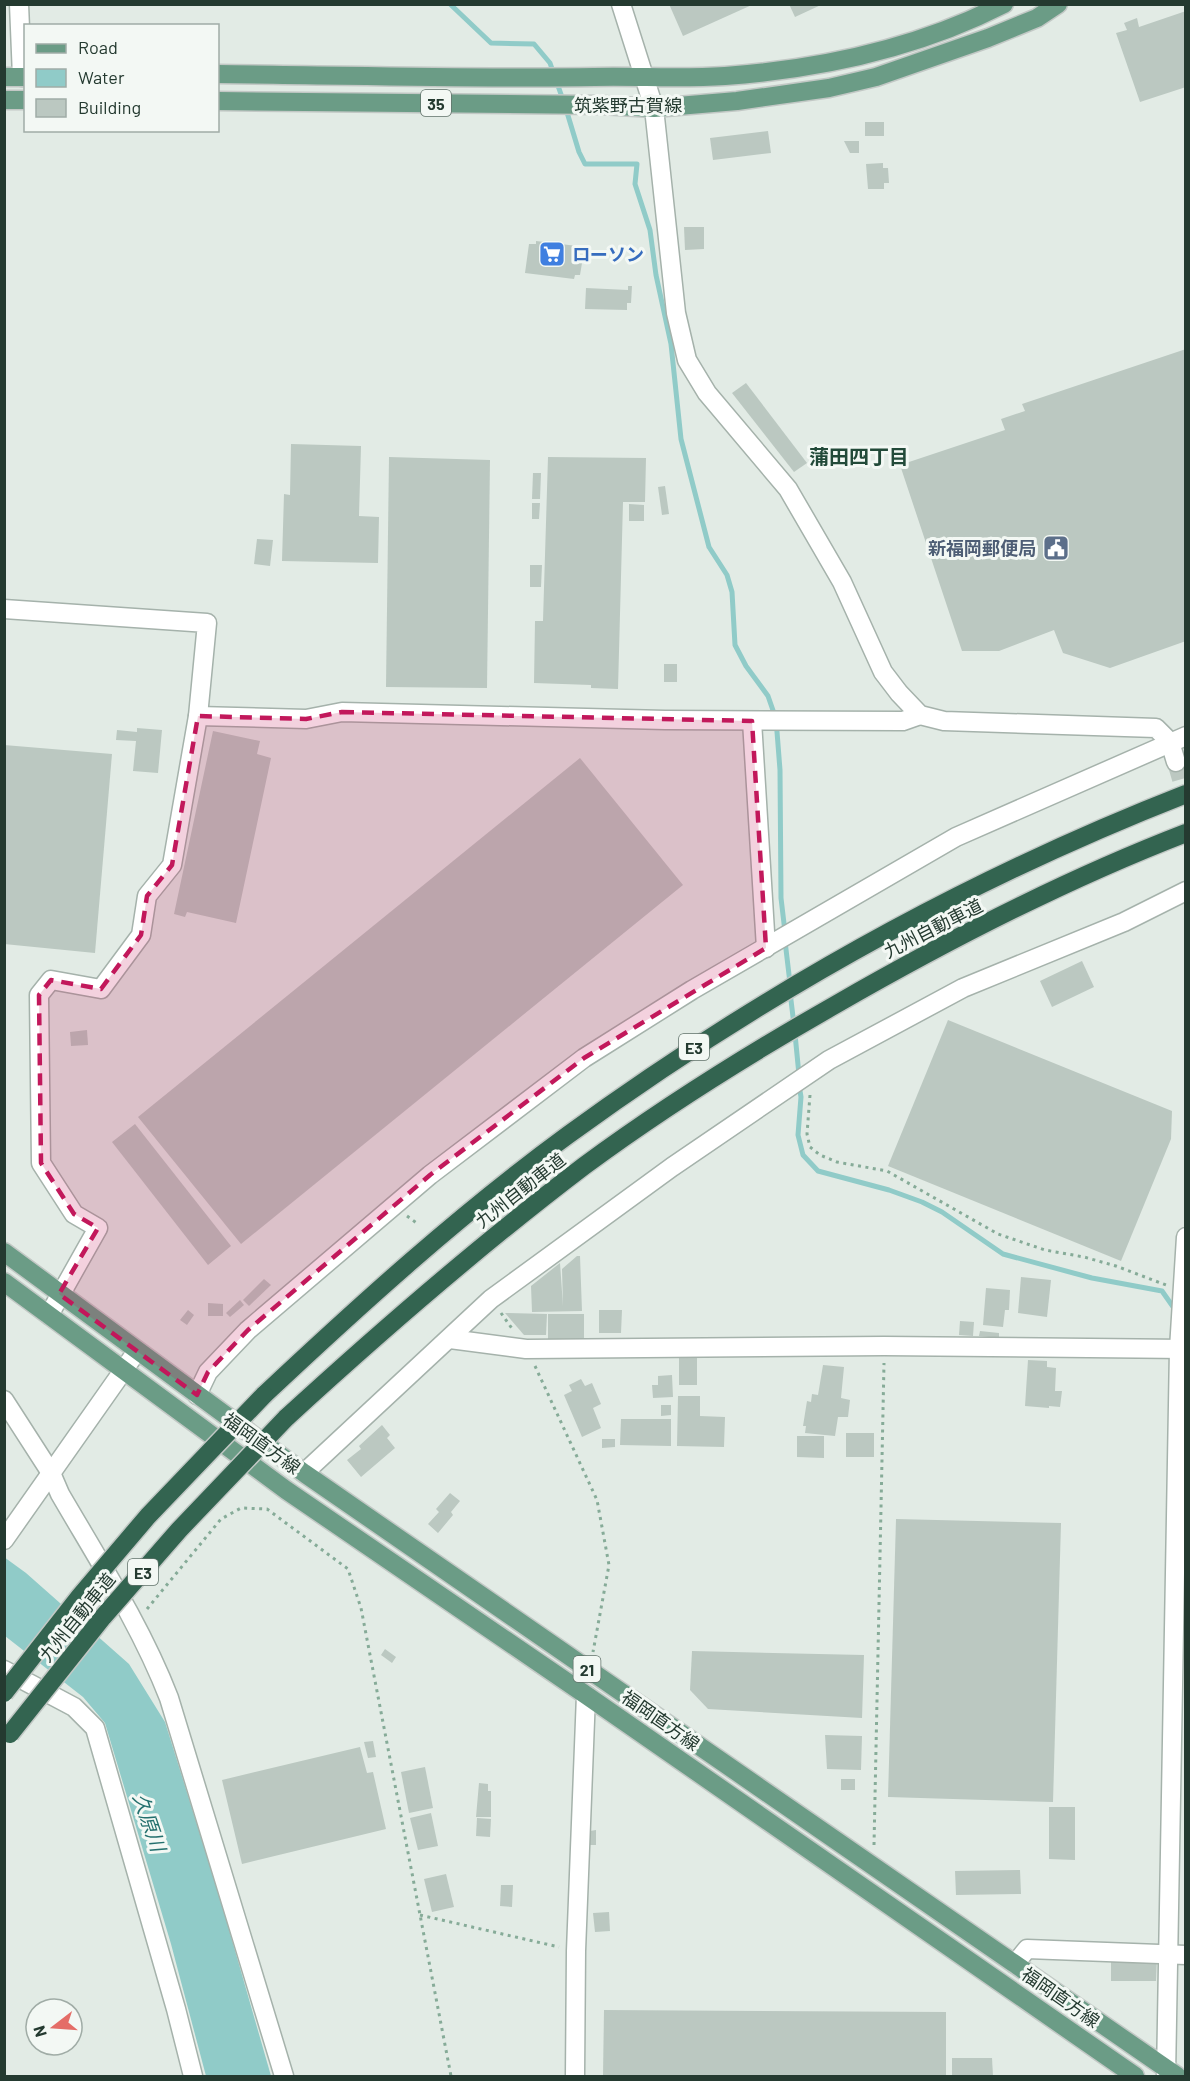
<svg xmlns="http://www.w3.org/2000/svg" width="1190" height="2081" font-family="Barlow,'Noto Sans JP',sans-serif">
<rect width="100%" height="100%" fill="#e2ebe5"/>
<polygon fill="#90cbc8" points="4,1557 26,1573 129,1664 165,1722 220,1898 271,2076 206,2076 171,1944 105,1723 83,1697 5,1636"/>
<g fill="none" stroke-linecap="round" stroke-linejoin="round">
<g stroke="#90cbc8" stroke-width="5">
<polyline points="450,4 491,43 534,44 550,63 563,100"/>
<polyline points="566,109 579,152 585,164 637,164 635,184 650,230 656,275 671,344 681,439 709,547 727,575 732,592 735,645 746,666 768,696 776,719 780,770 781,898 785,932"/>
<polyline points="785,941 790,983"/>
<polyline points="790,992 794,1025"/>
<polyline points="795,1034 799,1075"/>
<polyline points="799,1085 801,1097 798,1135 803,1155 818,1171 889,1190 922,1202 942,1212 1003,1254 1092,1278 1162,1291 1176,1311"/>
</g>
</g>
<g fill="#bbc8c1">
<polygon points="669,4 754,4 683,36"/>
<polygon points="789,4 823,4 795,17"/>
<polygon points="1186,11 1186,87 1140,102 1116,33 1127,30 1124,23 1137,18 1139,27"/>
<rect x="865" y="122" width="19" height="14"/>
<polygon points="768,131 771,153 713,160 710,138"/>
<polygon points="844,141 859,141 859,153 850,153"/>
<polygon points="883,163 883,168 888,168 889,183 884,183 884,189 868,189 866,164"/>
<polygon points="684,227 704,227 704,249 685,250"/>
<polygon points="536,241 577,246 575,262 582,263 580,275 575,275 574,279 525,273 529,244 536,244"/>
<polygon points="628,286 632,286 631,303 627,303 627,310 585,309 586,288 628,290"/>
<polygon points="1186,349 1186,641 1110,668 1063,653 1054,630 999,651 962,651 900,465 1005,430 1001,419 1025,411 1022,404"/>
<polygon points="746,383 807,463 794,472 732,393"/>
<polygon points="291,444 361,446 359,516 379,517 378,563 282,561 284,494 290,495"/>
<polygon points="389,457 490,460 487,688 386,687"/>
<polygon points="548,457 646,458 645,502 623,502 618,689 591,688 591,685 534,683 535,621 543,621"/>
<polygon points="533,473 541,473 540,499 532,499"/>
<polygon points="665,486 669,514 662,515 658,487"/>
<polygon points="532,503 540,503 539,519 532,519"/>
<polygon points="629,504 644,505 644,521 629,521"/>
<polygon points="257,539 273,540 270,566 254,564"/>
<polygon points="530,565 542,565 541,587 530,587"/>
<rect x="664" y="664" width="13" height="18"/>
<polygon points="137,728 162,730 158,773 133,771 136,741 116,740 117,730 137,732"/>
<polygon points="213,731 260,741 257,754 271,758 236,923 187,912 185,917 174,914"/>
<polygon points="4,745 112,754 95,953 4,944"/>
<polygon points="580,758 683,885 241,1244 138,1117"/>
<polygon points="1082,961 1094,987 1052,1007 1040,981"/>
<polygon points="948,1020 1172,1111 1171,1139 1121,1261 888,1166"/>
<polygon points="87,1030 88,1045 71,1046 70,1032"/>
<polygon points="135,1124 231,1246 208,1265 112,1142"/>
<polygon points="577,1256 580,1256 582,1311 532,1312 531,1286 560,1263 563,1306 562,1269"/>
<polygon points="1021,1277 1051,1280 1047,1317 1018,1313"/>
<polygon points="264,1279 271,1285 249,1306 243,1300"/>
<polygon points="986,1288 1010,1290 1009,1310 1005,1310 1003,1327 983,1325"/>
<polygon points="240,1300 244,1305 230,1317 226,1313"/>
<polygon points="208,1303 223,1304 223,1316 208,1316"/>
<polygon points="188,1310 194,1315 187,1325 180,1320"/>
<polygon points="599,1310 622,1310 621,1333 599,1333"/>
<polygon points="505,1313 547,1314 546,1335 524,1335"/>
<rect x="548" y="1314" width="36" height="25"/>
<polygon points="960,1321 974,1322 973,1336 959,1335"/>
<polygon points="980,1331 999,1333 999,1338 979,1336"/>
<rect x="679" y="1355" width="18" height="30"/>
<polygon points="1028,1360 1047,1361 1047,1367 1056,1368 1055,1391 1062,1391 1060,1407 1049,1406 1049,1408 1025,1406"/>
<polygon points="823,1365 844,1367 841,1398 850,1400 848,1417 838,1417 835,1436 805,1433 806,1426 803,1426 807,1401 811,1402 812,1394 818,1395"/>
<polygon points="672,1375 673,1397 653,1398 652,1385 658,1385 658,1376"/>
<polygon points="581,1379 585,1386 592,1383 601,1404 593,1408 601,1428 582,1437 564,1395 572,1391 569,1385"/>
<polygon points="678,1396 700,1396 700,1416 725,1417 724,1447 677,1446"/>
<polygon points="661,1405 671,1405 671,1415 661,1416"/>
<polygon points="621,1419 671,1419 671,1446 620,1445"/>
<polygon points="382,1425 390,1435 387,1438 395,1448 361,1477 347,1460 361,1449 359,1446"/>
<rect x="846" y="1433" width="28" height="24"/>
<polygon points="797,1436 824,1436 824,1458 797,1457"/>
<polygon points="602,1439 615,1439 615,1447 602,1448"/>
<polygon points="450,1493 460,1501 451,1512 453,1515 438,1533 428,1524 439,1512 436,1509"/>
<polygon points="896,1519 1061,1523 1053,1802 888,1797"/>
<polygon points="385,1649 396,1657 392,1663 381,1655"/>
<polygon points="692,1651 864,1655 862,1718 708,1709 690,1690"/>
<polygon points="825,1735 862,1736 861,1770 827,1769"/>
<polygon points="373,1741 376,1757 368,1758 364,1742"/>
<polygon points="360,1747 367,1773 373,1772 386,1829 242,1864 222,1780"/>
<polygon points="425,1767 433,1808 409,1813 401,1772"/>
<rect x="841" y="1779" width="14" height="11"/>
<polygon points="479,1783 488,1784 488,1791 491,1791 491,1817 476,1817"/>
<polygon points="1049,1807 1075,1807 1075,1860 1049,1859"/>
<polygon points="431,1813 438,1846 418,1850 410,1818"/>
<polygon points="477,1818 491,1819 490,1837 476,1836"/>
<polygon points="596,1830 596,1845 590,1845 590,1831"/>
<polygon points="1020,1870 1021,1894 956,1895 955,1871"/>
<polygon points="446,1874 454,1907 432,1912 424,1879"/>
<polygon points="501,1885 513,1885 512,1907 500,1906"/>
<polygon points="609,1912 610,1931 595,1932 593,1913"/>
<polygon points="1111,1956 1157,1956 1156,1981 1111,1981"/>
<polygon points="604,2010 946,2012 946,2076 603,2076"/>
<polygon points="952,2058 992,2058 993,2076 952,2076"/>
</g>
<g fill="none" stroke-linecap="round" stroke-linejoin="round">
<polyline stroke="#bcc8c1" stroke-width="18" stroke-dasharray="18 9" stroke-linecap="butt" points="1176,762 1186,796"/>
<defs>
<g id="minor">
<polyline points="19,4 22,77"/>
<polyline points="621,4 654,108 676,313 687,360 707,393 788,489 842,582 883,672 899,693 920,715 944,721 1156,728 1170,742 1176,762"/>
<polyline points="4,609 207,623 198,716"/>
<polyline points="752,721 766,948"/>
<polyline points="49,1315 98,1228 74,1214 41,1163 39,995 51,980 101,989 141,935 147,896 172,865 198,716 306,719 342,712 665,720 903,721 920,715"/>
<polyline points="450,1339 526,1349 884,1346 1186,1349"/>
<polyline points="197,1395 208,1372 248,1330 430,1175 584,1058 692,990 956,837 1186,736"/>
<path d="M 4,1400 L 51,1473 L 60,1494 C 99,1561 141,1626 169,1698 L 284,2076"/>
<polyline points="304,1473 491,1299 672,1167 829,1060 963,988 1124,922 1186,891"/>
<polyline points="4,1540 137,1351"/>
<polyline points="4,1670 74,1707 95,1728 176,2009 193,2076"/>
<polyline points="1015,1964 1027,1949 1186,1955"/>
<polyline points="575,2076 576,1951 586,1695"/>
<polyline points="1166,2076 1179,1349 1186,1237"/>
</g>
<g id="major">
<path d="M 218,74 C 343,75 468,79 594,77 C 638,76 681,79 725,76 C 821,69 918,48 1004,4"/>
<polyline points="4,77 26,77"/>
<polyline points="4,100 26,100"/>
<polyline points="218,101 601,105 654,108 737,101 829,88 876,77 988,38 1037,18 1058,4"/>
<polyline points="4,1252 304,1473 1177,2076"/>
<polyline points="4,1282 286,1490 586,1695 1135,2076"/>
</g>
<g id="highway">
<path d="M 264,1395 C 361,1304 460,1214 568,1135 C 759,996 966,880 1186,794"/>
<path d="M 286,1418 C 382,1330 480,1245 584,1166 C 664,1107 749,1054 835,1005 C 948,940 1064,880 1186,833"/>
</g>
</defs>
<use href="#minor" stroke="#a5b2ab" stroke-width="21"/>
<use href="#major" stroke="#c2c8c5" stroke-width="21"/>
<use href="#highway" stroke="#c2c8c5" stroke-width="21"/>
<g stroke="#86ab98" stroke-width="3" stroke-dasharray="3 4.5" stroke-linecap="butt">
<polyline points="810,1095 807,1134 810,1147 820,1155 837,1162 887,1171 998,1234 1045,1250 1084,1257 1116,1266 1166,1285"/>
<polyline points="407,1216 418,1224"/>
<polyline points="501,1313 513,1330"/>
<polyline points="535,1366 597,1500 609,1565 593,1652"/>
<polyline points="147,1609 221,1519 241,1508 267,1509 348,1569 361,1608 451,2076"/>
<polyline points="874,1845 884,1363"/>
<polyline points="420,1915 559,1947"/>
</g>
<use href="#minor" stroke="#fff" stroke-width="18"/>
<use href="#major" stroke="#6b9c86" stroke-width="18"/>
<use href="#highway" stroke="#336450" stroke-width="18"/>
<defs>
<g id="highway-bridge">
<polyline points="4,1693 80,1596 148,1516 264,1395"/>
<polyline points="10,1734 103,1617 179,1530 286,1418"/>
</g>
</defs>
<use href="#highway-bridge" stroke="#c2c8c5" stroke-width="21" stroke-linecap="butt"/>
<use href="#highway-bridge" stroke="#336450" stroke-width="18"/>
</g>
<path fill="#c2185b" fill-opacity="0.2" stroke="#c2185b" stroke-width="4.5" stroke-dasharray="12 8" stroke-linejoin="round" d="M 342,712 L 752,721 L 766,948 L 584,1058 L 430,1175 L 248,1330 L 208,1372 L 197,1395 L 59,1294 L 98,1228 L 74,1214 L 41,1163 L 39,995 L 51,980 L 101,989 L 141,935 L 147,896 L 172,865 L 198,716 L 306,719 Z"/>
<defs>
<symbol id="supermarket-square" viewBox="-11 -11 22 22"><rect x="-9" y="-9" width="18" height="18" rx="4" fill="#3f7fe0" stroke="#f3f8f4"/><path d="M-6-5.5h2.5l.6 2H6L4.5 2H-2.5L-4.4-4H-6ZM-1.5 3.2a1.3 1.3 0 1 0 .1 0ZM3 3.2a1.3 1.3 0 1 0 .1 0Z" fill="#fff"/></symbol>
<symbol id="civic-square" viewBox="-11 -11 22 22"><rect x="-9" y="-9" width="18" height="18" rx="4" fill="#5c6f8a" stroke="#f3f8f4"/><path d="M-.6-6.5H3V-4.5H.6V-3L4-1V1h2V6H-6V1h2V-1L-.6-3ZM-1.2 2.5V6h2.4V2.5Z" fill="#fff"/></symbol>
</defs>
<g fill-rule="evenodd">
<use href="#supermarket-square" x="537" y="239" width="30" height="30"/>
<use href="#civic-square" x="1041" y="533" width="30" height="30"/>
</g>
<g text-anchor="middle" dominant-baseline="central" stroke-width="6" stroke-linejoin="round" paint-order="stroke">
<g fill="#f3f8f4" stroke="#62736b" stroke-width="1.5">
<rect x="421" y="90" width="30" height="26" rx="4.5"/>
<rect x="679" y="1034" width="30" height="26" rx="4.5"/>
<rect x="128" y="1559" width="30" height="26" rx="4.5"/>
<rect x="573.5" y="1656" width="27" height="26" rx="4.5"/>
</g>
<g font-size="16" font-weight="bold" fill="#243a30">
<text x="436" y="103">35</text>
<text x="694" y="1047">E3</text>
<text x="143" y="1572">E3</text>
<text x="587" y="1669">21</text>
</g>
<g font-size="18" fill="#243a30" stroke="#f3f8f4">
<text x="628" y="105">筑紫野古賀線</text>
<text transform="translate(933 928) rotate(-27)">九州自動車道</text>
<text transform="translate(520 1190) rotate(-38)">九州自動車道</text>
<text transform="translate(262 1443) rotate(36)">福岡直方線</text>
<text transform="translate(77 1617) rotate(-51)">九州自動車道</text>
<text transform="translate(661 1720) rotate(35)">福岡直方線</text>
<text transform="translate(1061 1997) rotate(35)">福岡直方線</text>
</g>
<g font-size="18" font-weight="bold" fill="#366cbe" stroke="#f3f8f4" text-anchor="start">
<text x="572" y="254">ローソン</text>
</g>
<g font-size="18" font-weight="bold" fill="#4e5e75" stroke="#f3f8f4" text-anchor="end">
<text x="1036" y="548">新福岡郵便局</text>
</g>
<g font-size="20" font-weight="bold" fill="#224a39" stroke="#f3f8f4">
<text x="859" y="456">蒲田四丁目</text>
</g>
<g font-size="20" font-style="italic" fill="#24706e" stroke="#f3f8f4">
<text transform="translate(150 1822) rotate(71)">久原川</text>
</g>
</g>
<rect width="1190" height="2081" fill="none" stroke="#243a30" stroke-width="12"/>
<rect x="24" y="24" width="195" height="108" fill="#f3f8f4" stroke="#a0aca6" stroke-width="1.5"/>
<rect x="36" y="44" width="30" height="9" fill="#6b9c86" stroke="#a0aca6" stroke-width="1.5"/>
<text x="78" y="54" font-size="18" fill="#243a30">Road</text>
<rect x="36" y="69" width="30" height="18" fill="#90cbc8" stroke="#a0aca6" stroke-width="1.5"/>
<text x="78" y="84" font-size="18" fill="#243a30">Water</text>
<rect x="36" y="99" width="30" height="18" fill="#bbc8c1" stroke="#a0aca6" stroke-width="1.5"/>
<text x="78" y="114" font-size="18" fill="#243a30">Building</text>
<g transform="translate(54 2027) rotate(253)"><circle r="28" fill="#f3f8f4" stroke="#a0aca6" stroke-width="1.5"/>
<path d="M0-4.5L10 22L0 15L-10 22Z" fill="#e46d67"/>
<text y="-9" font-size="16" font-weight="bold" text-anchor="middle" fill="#243a30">N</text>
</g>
</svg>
